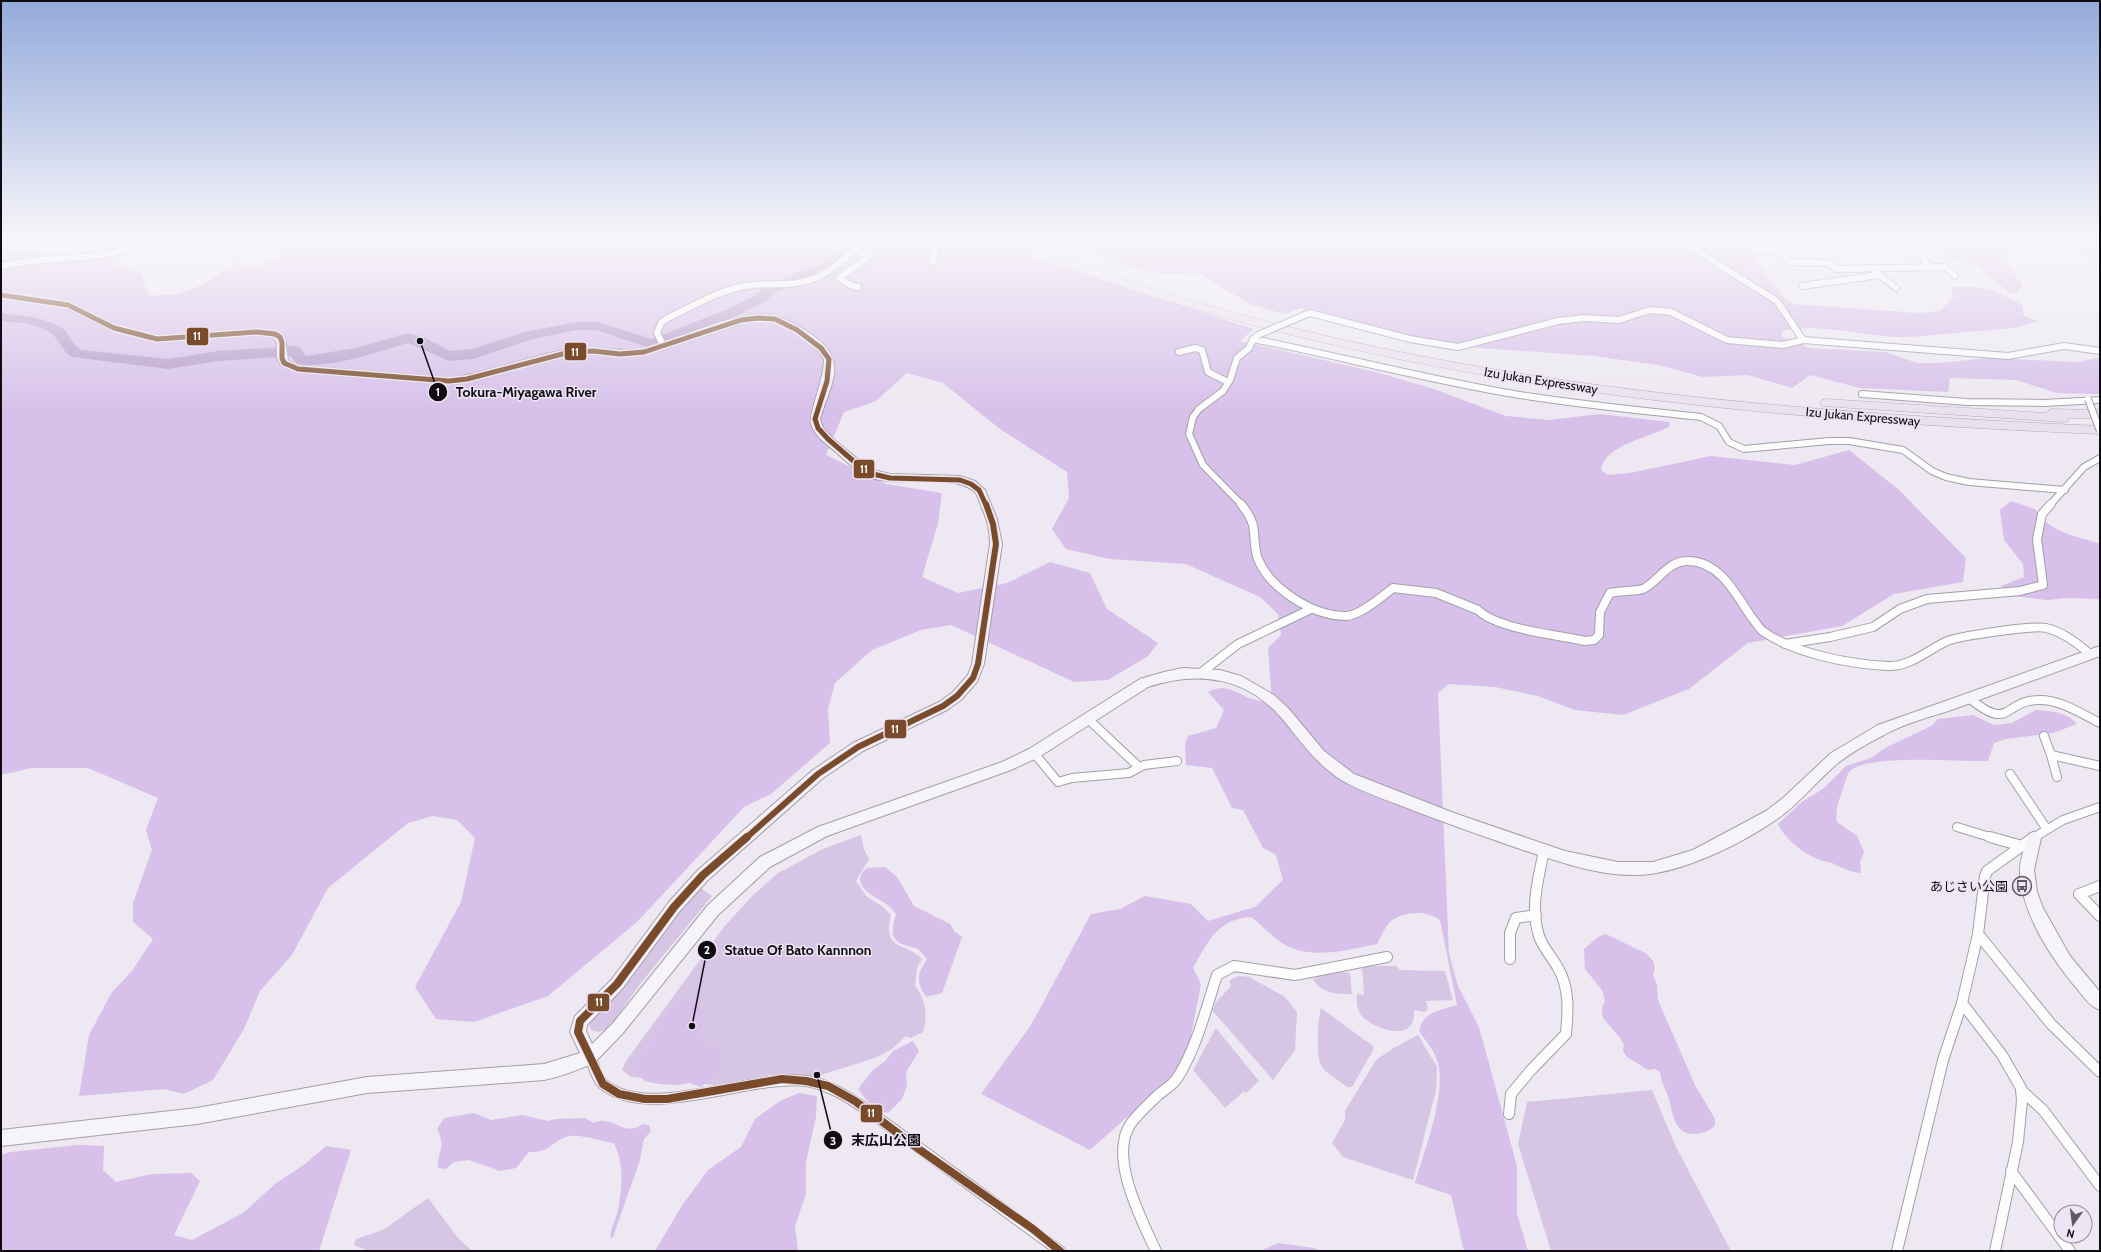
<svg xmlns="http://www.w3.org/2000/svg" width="2101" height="1252" font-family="Cabin,'Noto Sans JP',sans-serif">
<rect width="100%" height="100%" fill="#ede8f1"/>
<g fill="#d7c5e6">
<path d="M 861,835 L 864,849 L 869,859 L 856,881 L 866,896 L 883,907 L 891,915 C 882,951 904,941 922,959 L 917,968 L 915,986 C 926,999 928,1016 923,1032 L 911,1038 L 906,1036 L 892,1049 L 875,1058 L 811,1078 L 771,1075 L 714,1085 L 631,1077 L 622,1070 L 626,1061 L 724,927 L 752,896 L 778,873 L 823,849 Z"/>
<polygon points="701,888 712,896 640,984 617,1017 605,1030 598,1032 591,1030 589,1024 592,1018 667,924"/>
<path d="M 1362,966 L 1396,966 L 1400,970 L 1445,971 L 1453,1000 L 1426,1001 L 1428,1008 L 1425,1012 L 1414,1010 C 1414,1015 1414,1021 1411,1025 C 1401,1039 1370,1026 1361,1015 C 1357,1009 1356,1002 1357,994 L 1364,995 Z"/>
<path d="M 1329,971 L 1350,973 L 1352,994 C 1336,994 1322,994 1313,979 Z"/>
<polygon points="1238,976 1249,977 1285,997 1297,1012 1295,1050 1273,1080 1212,1010 1218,1000 1231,986 1229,981"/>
<path d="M 1321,1008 L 1373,1046 L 1373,1050 L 1352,1087 L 1347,1087 C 1340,1081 1328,1075 1322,1067 C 1315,1058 1318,1019 1321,1008 Z"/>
<polygon points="1216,1028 1259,1081 1246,1093 1244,1091 1225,1108 1193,1070"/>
<polygon points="1418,1035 1437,1067 1436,1090 1413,1180 1343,1157 1332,1143 1345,1120 1345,1111 1376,1060 1392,1049"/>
<polygon points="1652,1090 1676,1147 1731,1251 1551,1251 1518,1144 1527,1102"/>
<polygon points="428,1198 458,1238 472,1251 368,1251 354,1245 356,1239 383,1230"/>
</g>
<g fill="#d7c0e9">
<polygon points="1,238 53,238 1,244"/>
<path d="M 250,238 L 984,238 L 1043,261 L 1254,329 L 1240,341 L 1376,372 L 1434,389 L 1506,416 L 1549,420 L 1600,414 L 1669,422 L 1670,426 C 1652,437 1603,445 1601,470 L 1608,475 L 1630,473 L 1711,456 L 1795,465 L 1849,450 L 1899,490 L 1966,558 L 1963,582 L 1894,594 L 1842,626 L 1748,643 L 1689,689 L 1623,715 L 1575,710 L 1538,696 L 1495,687 L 1449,684 L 1438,693 L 1449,954 L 1458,986 L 1479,1027 L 1517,1166 L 1517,1214 L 1528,1251 L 1464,1251 L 1451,1195 L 1415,1183 C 1424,1151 1448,1091 1437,1060 C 1434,1050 1425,1040 1419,1031 C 1424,1011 1439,1011 1457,1005 L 1440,920 C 1426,910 1404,911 1390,922 C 1385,927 1381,937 1377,944 C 1346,950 1311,961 1282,943 C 1271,936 1262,925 1251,917 C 1217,919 1208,942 1193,968 L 1201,984 L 1189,1046 L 1177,1073 L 1090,1150 L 981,1094 L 1031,1025 L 1091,914 L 1120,909 L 1145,896 L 1191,904 L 1208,921 L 1255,907 L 1283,880 L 1276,855 L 1263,848 L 1243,810 L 1232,808 L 1212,768 L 1186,765 L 1185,744 L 1188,736 L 1216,728 L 1224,710 L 1208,692 C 1229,681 1237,696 1256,700 C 1261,702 1266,701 1272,702 L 1268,648 L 1281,635 L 1278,614 L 1260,597 L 1186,564 L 1110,559 L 1066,549 L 1052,529 L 1069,498 L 1067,472 L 1000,429 L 943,383 L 907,373 L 876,401 L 844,412 L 826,455 L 886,484 L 942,493 L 938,523 L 922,577 L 958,593 L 1007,583 L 1050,562 L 1090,573 L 1107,609 L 1158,643 L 1148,656 L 1108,680 L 1074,682 L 951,625 L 921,630 L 872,650 L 835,683 L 828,709 L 830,743 L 771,794 L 744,807 L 637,922 L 548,996 L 474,1022 L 436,1019 L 415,987 L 461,902 L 475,838 L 457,820 L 433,816 L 408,823 L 328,888 L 292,955 L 260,991 L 244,1029 L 213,1080 L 184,1094 L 164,1089 L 79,1096 L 89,1035 L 112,992 L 132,971 L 153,939 L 133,922 L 133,903 L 152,850 L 146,830 L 158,798 L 88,768 L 31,768 L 1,775 L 1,245 L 9,250 L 37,252 L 54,255 L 101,250 C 114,266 121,268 140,272 L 149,296 L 177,294 L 202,285 L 238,262 L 250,267 L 270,262 L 284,254 L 284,246 L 242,240 Z"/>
<path d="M 1071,238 L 1863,238 L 1853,242 L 1831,243 L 1813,248 L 1788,247 L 1761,240 L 1752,249 C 1762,269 1774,291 1793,304 L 1920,313 L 1940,311 L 1953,297 L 1951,287 C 1985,286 1992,289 2022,305 L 2024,316 L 2038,321 C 2013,331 1983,330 1956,333 C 1936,334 1915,338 1895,337 C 1858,335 1819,323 1782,331 L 1782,337 L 1810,348 L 1886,352 L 1917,363 L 1941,363 L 1987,358 L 2079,362 L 2100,357 L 2100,394 L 2057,393 L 2016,380 L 1950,378 L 1948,392 L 1860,388 L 1810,375 L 1792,388 L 1748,375 L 1703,377 L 1658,365 L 1594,356 L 1452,346 L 1300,308 L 1284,314 L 1250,304 L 1198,273 L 1164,274 L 1121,264 Z"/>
<polygon points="1931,238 2023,238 2006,243 2005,258 2022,285 2017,294 2008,292 1979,267 1955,260"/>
<polygon points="2033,238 2100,238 2100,261 2061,244"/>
<path d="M 2011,501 L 2035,509 C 2047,532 2077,536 2100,544 L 2100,599 L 2067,598 L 2047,600 L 2011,596 L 2001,586 L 2024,577 L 2023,564 L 2004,540 L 2000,510 Z"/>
<path d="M 2036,710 C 2050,711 2068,712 2077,724 L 2053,733 L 2005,739 L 1994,743 L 1988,761 C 1961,762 1865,753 1849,772 C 1846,777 1844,787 1842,792 C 1838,802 1835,811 1837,822 L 1857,836 L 1864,852 L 1860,862 L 1861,873 C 1849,872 1843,868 1832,863 C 1825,861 1817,860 1811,856 C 1798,849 1784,837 1778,824 L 1803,801 L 1823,789 L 1846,766 L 1871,758 L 1885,748 L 1931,726 L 1938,719 L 1973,715 L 1994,725 L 2012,723 Z"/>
<path d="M 885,867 L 897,877 L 914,906 L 950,924 L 955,932 L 962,937 L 942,993 L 926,997 C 916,980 917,975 927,959 L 918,949 L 899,943 L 893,936 L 893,925 L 896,914 C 893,911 891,907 888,905 C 875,897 847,884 867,868 Z"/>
<path d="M 1606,934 L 1647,954 L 1653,961 L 1655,968 L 1653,975 L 1657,985 L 1658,1000 L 1695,1085 L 1715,1119 L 1715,1125 C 1710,1131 1704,1133 1696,1134 C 1673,1136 1673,1111 1668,1096 C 1665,1088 1661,1081 1660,1072 L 1655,1069 L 1648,1070 L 1627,1057 L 1623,1051 L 1624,1045 L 1621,1039 L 1603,1018 L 1602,1008 L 1605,1000 L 1602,990 L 1585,969 L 1584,949 L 1598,937 Z"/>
<path d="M 694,1000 L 703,1008 C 704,1019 700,1027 700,1038 L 722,1052 L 722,1069 L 701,1087 L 689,1083 L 678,1085 L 659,1084 L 645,1081 L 633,1069 L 637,1059 L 647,1051 L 652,1034 L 663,1022 L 671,1008 L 680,1001 Z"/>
<polygon points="913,1041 919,1051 906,1072 907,1086 902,1099 888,1113 874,1109 858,1089 873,1070 885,1061 893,1051"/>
<polygon points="799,1093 817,1096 816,1117 806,1162 806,1194 795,1226 798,1251 655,1251 681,1207 708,1170 741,1147 755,1119 780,1101"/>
<path d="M 474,1113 L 491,1120 L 522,1115 L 548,1121 L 556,1119 L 585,1118 L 594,1123 C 596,1122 601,1120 603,1121 C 620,1122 625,1136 643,1124 L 649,1125 L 651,1131 L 644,1139 L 640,1160 L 613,1237 L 611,1239 C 609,1231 615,1222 617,1214 C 622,1191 625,1165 614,1143 C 599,1141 583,1134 569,1136 C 554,1139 551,1153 529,1152 L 516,1168 L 500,1171 L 469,1160 L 454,1162 L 446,1169 L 438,1168 C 437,1150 447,1149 437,1129 L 444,1118 Z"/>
<polygon points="78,1145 104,1146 103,1170 116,1182 152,1174 191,1173 200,1181 174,1235 192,1240 243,1213 275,1184 305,1164 326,1146 351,1150 319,1251 1,1251 1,1155 10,1152"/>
<polygon points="1278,1243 1314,1248 1319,1251 1260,1251"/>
</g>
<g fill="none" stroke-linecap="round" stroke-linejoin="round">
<path fill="#b69cca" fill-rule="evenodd" d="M 846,238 L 860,238 L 847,258 L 830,270 L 776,292 L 766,301 L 738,315 L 653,349 L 596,330 L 577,330 L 533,339 L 473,359 L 449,361 L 408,343 C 381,351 323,371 296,363 L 291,356 L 218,361 L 168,369 L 72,357 C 63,352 61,343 54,336 C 41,323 18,323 1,321 L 1,313 L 32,317 L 53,323 L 65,330 L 74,344 L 81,350 L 168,359 L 218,351 L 295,346 L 300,348 L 306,356 L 356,348 L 408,333 L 425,338 L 451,351 L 472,349 L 525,332 L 577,322 L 597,322 L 652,339 L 728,309 L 756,295 L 766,286 L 820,264 L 837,252 Z"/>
<defs>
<g id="street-far2">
<polyline points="1681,238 1719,265 1777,301 1803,340"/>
<polyline points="1738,238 1757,249 1779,252 1791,262 1830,263 1836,269 1946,267 1955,276"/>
<polyline points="1914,242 1929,267"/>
<polyline points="855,248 869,257 839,278 850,285 858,287"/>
<polyline points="1779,252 1792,251"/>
<polyline points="932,263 939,238"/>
<path d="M 1,266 C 54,253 102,266 151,238"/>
<polyline points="1876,272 1896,288"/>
<polyline points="1802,286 1879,275"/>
<polyline points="1307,314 1310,313 1410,339 1458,347 1558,321 1584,318 1619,320 1650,310 1671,312 1727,340 1783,345 1803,340 2008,356 2064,346 2100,351"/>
<path d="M 1253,339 C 1338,356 1422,378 1508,393 C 1572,404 1637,410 1701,417 L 1719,426 L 1729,442 L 1744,449 L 1829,441 L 1849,441 L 1903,450 L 1932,471 L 1946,477 L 1969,482 L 2065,490"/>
<path d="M 664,347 L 657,333 L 661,323 L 666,319 C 691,307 717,291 745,286 C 769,282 792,288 815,278 C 835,270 852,251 869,238"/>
<polyline points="1179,352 1195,348 1202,350 1208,372 1228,382"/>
<polyline points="1862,394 1967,402 2044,403 2100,400"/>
<polyline points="1242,505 1203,465 1189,434 1193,417 1199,409 1223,391 1230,380 1237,358 1249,348 1253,339 1258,335"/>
<polyline points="2050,505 2084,467 2100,458"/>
</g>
<g id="street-far1">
<path d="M 1241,504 C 1246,510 1251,518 1253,525 C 1255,536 1254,549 1258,559 C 1270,589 1313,616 1346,616 C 1359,616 1383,596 1393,588 L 1436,593 L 1478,610 C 1497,629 1558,635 1585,641 L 1594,640 L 1599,635 L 1600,612 L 1610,593 C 1618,591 1638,591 1643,589 C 1659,581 1667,561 1688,561 C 1720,561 1736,595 1752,618 C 1756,622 1759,629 1764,632 C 1796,654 1849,664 1888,666 C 1909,667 1927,651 1945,642 C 1957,636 2035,625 2046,628 C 2063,632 2077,643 2090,654"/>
<polyline points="1785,644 1830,637 1873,627 1900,609 1927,599 2020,591 2043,585 2037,539 2042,514 2051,504"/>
<polyline points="1202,672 1238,644 1311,609"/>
<path d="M 1969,698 C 2012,733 2002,700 2040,700 C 2061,700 2082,714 2100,723"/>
<polyline points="1087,718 1139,767"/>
<polyline points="2044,736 2051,755 2100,766"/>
<polyline points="1034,753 1058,782 1072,778 1129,773 1144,765 1177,761"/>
<polyline points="2051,755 2057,777"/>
<polyline points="2010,774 2046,828"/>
<polyline points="1957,827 1993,838"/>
<polyline points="2033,838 2063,820 2100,807"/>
</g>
<g id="street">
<polyline points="1990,837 2022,846"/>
<polyline points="2100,886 2079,894 2100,916"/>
<polyline points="1978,934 2051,1024 2100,1072"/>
<polyline points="1510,959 1510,933 1516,918 1536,915"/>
<polyline points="1962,1003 2002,1055 2021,1088 2022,1101 2018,1142 1995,1251"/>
<path d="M 590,1057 C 594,1065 596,1078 603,1084 C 649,1122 749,1074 806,1081 C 828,1084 848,1097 866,1109 L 1060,1251"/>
<polyline points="2021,1090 2043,1110 2100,1186"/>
<path d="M 1509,1114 L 1511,1094 L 1531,1070 L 1566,1034 C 1568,1011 1570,989 1558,968 C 1552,957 1543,948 1539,936 C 1530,908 1538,879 1544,851"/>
<polyline points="2011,1171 2070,1251"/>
<path d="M 1156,1251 C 1141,1219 1107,1154 1132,1122 C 1139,1113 1149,1104 1157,1096 C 1164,1090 1173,1085 1178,1077 C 1197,1046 1206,1009 1217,975 L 1234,966 L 1295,975 L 1387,957"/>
<polyline points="1897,1251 1943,1060 1962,1003 1978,934 1985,876 1987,871 2034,837"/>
</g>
<g id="secondary">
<path d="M 1,292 L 71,303 L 117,326 L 157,336 L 257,329 L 278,332 L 285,337 L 288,361 L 300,366 L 449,378 C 490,373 529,356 569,349 C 594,345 618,353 642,349 C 650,348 659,344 668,341 C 697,331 739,311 770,315 C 784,317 796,325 808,332 C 850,360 832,379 820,419 L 823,428 L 831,437 L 861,462 L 877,471 L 890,474 L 960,476 L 975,481 L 985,490 L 997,519 L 1002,544 L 984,664 L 977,682 L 961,700 L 947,710 L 863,751 L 823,778 L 708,880 L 679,912 L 622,989 L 587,1025 L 586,1031 L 592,1044 L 613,1023 L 708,905 L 760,857 L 818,827 L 1002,762 L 1029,749 L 1140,679 L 1164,672 L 1183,668 L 1220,670 L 1241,676 L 1274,695 L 1289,709 L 1324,751 L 1354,774 L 1454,813 L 1565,851 L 1618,862 L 1653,862 L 1693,850 L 1766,811 L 1783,798 L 1831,753 L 1878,725 L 2100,646 L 2100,656 C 2051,674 2003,691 1954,709 C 1931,717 1905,723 1884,735 C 1868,743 1852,752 1838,763 C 1819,779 1803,799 1784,814 C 1748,841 1682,874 1637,875 C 1598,876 1560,862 1523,850 C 1488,838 1452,825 1417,812 C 1393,802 1366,794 1343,781 C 1318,766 1302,743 1284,721 C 1248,677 1199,670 1148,687 L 1039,757 L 1011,770 L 827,836 L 770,867 L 718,915 L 623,1033 L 595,1062 C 578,1070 562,1076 544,1080 L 367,1093 L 197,1124 L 1,1146 L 1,1130 L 197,1108 L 367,1077 L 544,1064 L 580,1053 L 570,1032 L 575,1016 L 612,979 L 669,902 L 698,870 L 813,770 L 853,743 L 939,702 L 953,692 L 968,675 L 972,664 L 990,544 C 990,531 987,518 981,506 C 979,501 978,496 975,492 C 954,473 907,485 880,480 C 863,477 849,464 837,453 C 827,444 815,437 811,424 C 808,415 825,377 824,359 C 817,345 787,324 771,321 C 762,319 752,321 743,323 L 644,355 L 620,357 L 593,354 L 570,355 L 467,382 L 449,384 L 298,372 L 281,365 L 277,358 L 277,342 L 273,337 L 257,335 L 157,342 L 111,330 L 66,308 L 1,298 Z"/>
<path d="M 2034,832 L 2039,834 L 2041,838 L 2034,870 L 2037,892 L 2043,908 L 2070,956 L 2100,992 L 2100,1010 C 2091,1007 2084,998 2078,990 C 2051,958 2023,916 2020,874 C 2019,862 2024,850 2027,838 L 2029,834 Z"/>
</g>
<g id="highway">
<path d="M 993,238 L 1009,238 C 1066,260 1124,281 1183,298 C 1480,387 1792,412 2100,426 L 2100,434 C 1789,421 1476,393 1177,304 C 1115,286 1055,264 995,240 Z"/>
<polygon points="1826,399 2045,413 2051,409 2100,410 2100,418 2069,418 2068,421 2063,422 1822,406 1820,403 1822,400"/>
</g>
</defs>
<use href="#street-far2" stroke="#a39fa6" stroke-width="8"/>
<use href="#street-far1" stroke="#a39fa6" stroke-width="10"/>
<use href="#street" stroke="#a39fa6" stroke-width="12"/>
<use href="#secondary" stroke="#a39fa6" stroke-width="2"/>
<use href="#highway" stroke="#b5aabd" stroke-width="1"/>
<use href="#street-far2" stroke="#fcfcfd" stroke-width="6"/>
<use href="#street-far1" stroke="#fcfcfd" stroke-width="8"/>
<use href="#street" stroke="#fcfcfd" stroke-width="10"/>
<use href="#secondary" fill="#f6f4f9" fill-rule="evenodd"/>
<use href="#highway" fill="#eae1ef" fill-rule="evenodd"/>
<defs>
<g id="street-bridge">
<polyline points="1258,335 1307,314"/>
<polyline points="2088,399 2100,431"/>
</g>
</defs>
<use href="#street-bridge" stroke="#a39fa6" stroke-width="8" stroke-linecap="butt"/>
<use href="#street-bridge" stroke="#fcfcfd" stroke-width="6"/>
<defs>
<polyline id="bus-1-far2" points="1,295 68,305 114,328 157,339 257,332 275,334 280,337 282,342 282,358 284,363 298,369 449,381 467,379 570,352 593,351 620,354 644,352 741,320 758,318 775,319 797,330 821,348 829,359 827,381 815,419 818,428 828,439 858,465 873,474 890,478 960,480 971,484 979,490 986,505"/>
<polyline id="bus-1-far1" points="746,838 818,774 858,747 943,706 957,696 973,678 978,664 996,544 993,524 986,504"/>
<polyline id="bus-1" points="747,837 703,875 674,907 617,984 580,1021 578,1032 603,1084 619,1094 645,1099 667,1099 782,1079 806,1081 828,1086 855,1101 920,1150 1033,1229 1060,1251"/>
</defs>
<use href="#bus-1-far2" stroke="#ede4f5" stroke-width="8"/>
<use href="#bus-1-far1" stroke="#ede4f5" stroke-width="9"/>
<use href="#bus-1" stroke="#ede4f5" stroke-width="10"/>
<use href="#bus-1-far2" stroke="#7a4b2a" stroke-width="5"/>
<use href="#bus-1-far1" stroke="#7a4b2a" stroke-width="6"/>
<use href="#bus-1" stroke="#7a4b2a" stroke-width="8"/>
</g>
<linearGradient id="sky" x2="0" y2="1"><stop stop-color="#94aadc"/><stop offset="0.58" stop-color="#f7f5f9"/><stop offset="1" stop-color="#f7f5f9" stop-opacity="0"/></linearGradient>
<rect width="2101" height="413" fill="url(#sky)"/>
<defs>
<symbol id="bus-ring" viewBox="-11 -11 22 22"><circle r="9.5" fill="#ede4f5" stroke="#5d5a60" stroke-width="1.5"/><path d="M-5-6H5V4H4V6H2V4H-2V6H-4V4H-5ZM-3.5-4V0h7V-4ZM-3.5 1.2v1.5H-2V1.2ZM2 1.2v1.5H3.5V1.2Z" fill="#5d5a60"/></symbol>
</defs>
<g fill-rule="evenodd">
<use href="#bus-ring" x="2011" y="875" width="22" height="22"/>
</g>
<g text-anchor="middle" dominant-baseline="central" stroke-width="3" stroke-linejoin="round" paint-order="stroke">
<g font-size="13" fill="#100d12" stroke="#ede4f5">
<text transform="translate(1541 380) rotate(9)">Izu Jukan Expressway</text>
<text transform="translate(1863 416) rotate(5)">Izu Jukan Expressway</text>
</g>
<g font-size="13" fill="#100d12" stroke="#ede4f5" text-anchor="end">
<text x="2008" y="886">あじさい公園</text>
</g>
</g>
<path fill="none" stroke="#100d12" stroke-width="1.5" d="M420 341L438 392M692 1026L707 950M817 1075L833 1140"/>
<g fill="#100d12" stroke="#ede4f5" stroke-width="1.5">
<circle cx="420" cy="341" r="4"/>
<circle cx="692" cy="1026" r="4"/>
<circle cx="817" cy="1075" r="4"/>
<circle cx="438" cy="392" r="10"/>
<circle cx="707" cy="950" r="10"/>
<circle cx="833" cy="1140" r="10"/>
</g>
<g font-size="12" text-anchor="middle" font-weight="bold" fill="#fff">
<text x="438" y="396">1</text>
<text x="707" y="954">2</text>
<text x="833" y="1145">3</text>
</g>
<g font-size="14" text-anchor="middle" font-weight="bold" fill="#100d12" stroke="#ede4f5" stroke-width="3" stroke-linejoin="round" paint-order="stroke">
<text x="526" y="397">Tokura-Miyagawa River</text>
<text x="798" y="955">Statue Of Bato Kannnon</text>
<text x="886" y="1145">末広山公園</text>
</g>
<g stroke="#ede4f5" stroke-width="1.5">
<rect x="186" y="327" width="23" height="19" rx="4" fill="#7a4b2a"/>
<rect x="564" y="342" width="23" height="19" rx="4" fill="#7a4b2a"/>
<rect x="853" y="459" width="22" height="20" rx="4" fill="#7a4b2a"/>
<rect x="884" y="719" width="23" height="20" rx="4" fill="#7a4b2a"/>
<rect x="587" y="993" width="23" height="19" rx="4" fill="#7a4b2a"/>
<rect x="860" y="1104" width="23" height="19" rx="4" fill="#7a4b2a"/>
</g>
<g font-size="11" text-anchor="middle" font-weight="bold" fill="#fff">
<text x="197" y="340">11</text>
<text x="575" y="356">11</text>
<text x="864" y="473">11</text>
<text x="895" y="733">11</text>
<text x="599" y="1006">11</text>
<text x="871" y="1117">11</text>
</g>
<rect width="2101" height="1252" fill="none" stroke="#100d12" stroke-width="4"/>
<g transform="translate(2073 1224) rotate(194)"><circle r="19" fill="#ede4f5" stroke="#958e9a"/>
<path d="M0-3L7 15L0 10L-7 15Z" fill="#5d5a60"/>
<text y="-6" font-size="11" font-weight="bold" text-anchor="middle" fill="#100d12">N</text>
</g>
</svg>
